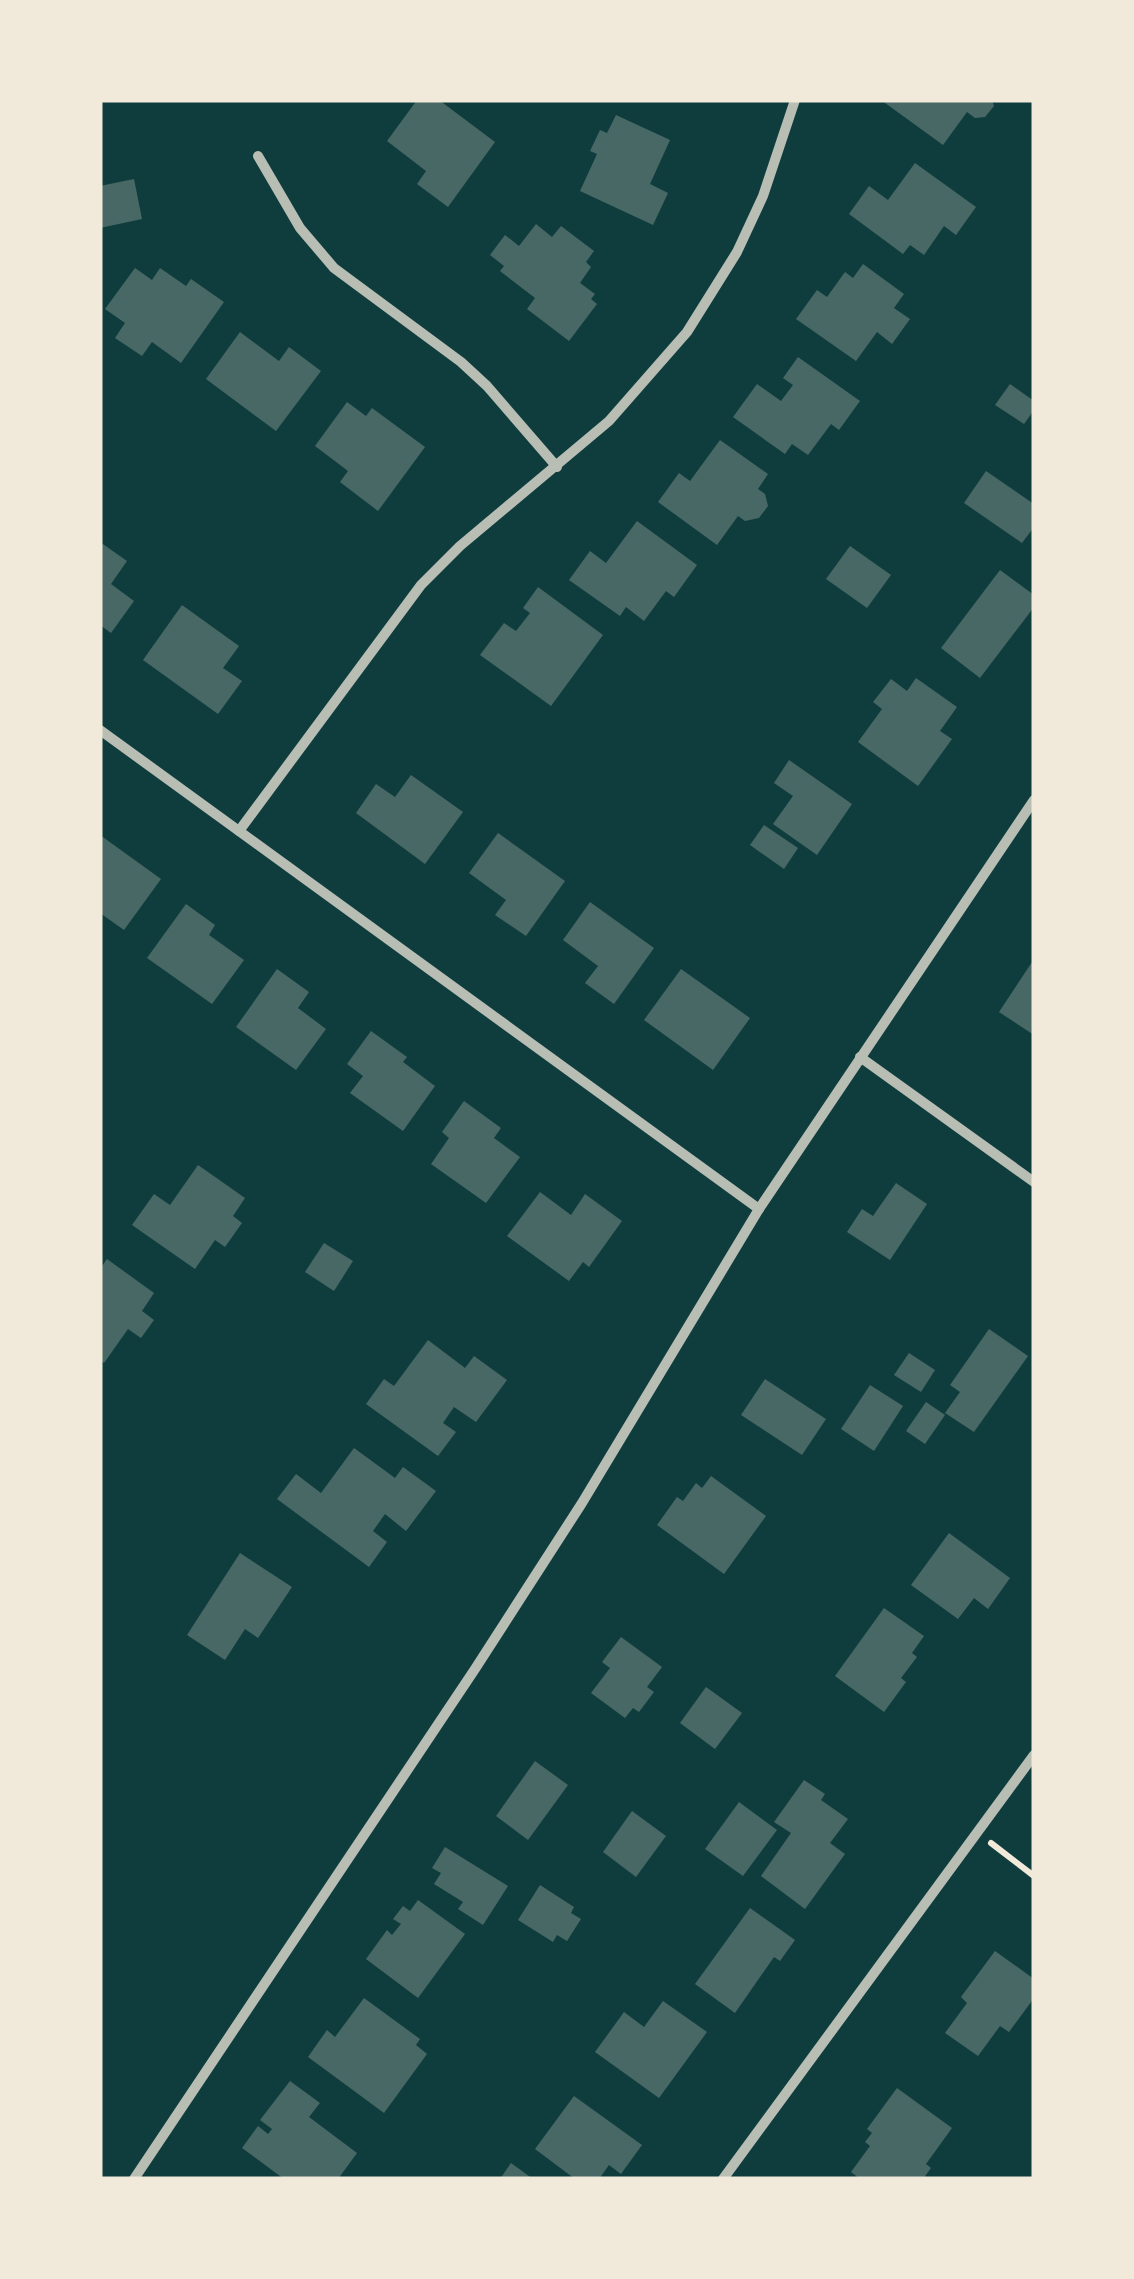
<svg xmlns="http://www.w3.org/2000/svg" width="1134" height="2279" font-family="Raleway,sans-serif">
<rect width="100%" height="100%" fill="#0f3d3e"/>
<g fill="#486865">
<polygon points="417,100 439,100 495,142 448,207 417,184 426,171 387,141"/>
<polygon points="881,100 992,100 994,106 985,117 975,118 967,112 943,145"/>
<polygon points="616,115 670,140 650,184 668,193 653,225 580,191 597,154 590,151 600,130 607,133"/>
<polygon points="915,163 976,207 956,235 944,226 924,255 910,245 903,254 849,214 869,186 888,200"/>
<polygon points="134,179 142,219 100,228 100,186"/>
<polygon points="536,224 552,237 561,226 594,251 586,262 591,267 580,283 595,294 591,299 597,304 569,341 527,309 535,298 500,271 504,266 490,255 505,235 519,246"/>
<polygon points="863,264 904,294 894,308 910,319 892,344 877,332 856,361 796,319 817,290 827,297 845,272 853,278"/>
<polygon points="135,268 152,280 160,268 186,286 191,279 224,302 181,363 152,342 142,356 115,338 125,323 105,309"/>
<polygon points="240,332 279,361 289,347 321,371 276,431 206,379"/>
<polygon points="798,357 860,401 839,430 831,424 808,455 792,444 785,454 733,417 757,384 781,401 793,385 783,378"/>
<polygon points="1010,384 1034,401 1034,410 1024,424 995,405"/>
<polygon points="347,402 366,416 372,408 425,447 378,511 340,482 348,471 315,446"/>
<polygon points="720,440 768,474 758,489 765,494 768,506 759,518 745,521 738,516 717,545 658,502 679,473 690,481"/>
<polygon points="986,471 1034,504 1034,527 1022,543 964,503"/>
<polygon points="637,521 697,565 674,597 666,591 644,621 626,607 620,616 569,580 590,551 606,563"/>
<polygon points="100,542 127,561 111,584 134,601 111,633 100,625"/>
<polygon points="850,546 891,575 867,608 826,579"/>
<polygon points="1000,570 1034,595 1034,607 980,678 941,648"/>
<polygon points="538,587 603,635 551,706 480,655 504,623 516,631 530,613 523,608"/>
<polygon points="182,605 239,646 223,668 242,681 218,714 143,660"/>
<polygon points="916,678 957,707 940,731 952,739 918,786 858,742 882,709 873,702 891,679 907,691"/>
<polygon points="789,760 852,804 817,855 773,824 793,796 774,783"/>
<polygon points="411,775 463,812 425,864 356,813 376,784 395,797"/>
<polygon points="764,825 798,848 784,869 750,845"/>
<polygon points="498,833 565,881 526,936 495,915 506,900 469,873"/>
<polygon points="100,835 161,879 124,930 100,913"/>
<polygon points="590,902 654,948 614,1004 585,983 598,966 563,940"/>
<polygon points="186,904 215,925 209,935 244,960 212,1004 147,958"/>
<polygon points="1034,959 1034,1035 999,1012"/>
<polygon points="277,969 309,992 298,1008 326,1029 296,1070 236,1027"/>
<polygon points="681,969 750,1018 713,1070 644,1020"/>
<polygon points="371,1031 407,1057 403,1062 435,1086 403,1131 350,1093 363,1076 347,1064"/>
<polygon points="464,1101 501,1128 494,1138 520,1157 486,1203 431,1164 449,1138 442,1132"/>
<polygon points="198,1165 245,1198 233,1216 242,1223 225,1247 215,1240 195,1269 132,1225 154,1194 170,1205"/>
<polygon points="896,1183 927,1204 890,1260 847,1232 862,1209 873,1216"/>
<polygon points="540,1192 571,1215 585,1194 622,1221 589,1267 583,1262 569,1281 507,1236"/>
<polygon points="324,1243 353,1261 334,1291 305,1272"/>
<polygon points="107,1259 154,1293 142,1311 154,1320 141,1338 128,1329 104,1363 100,1360 100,1269"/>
<polygon points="989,1329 1028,1356 974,1432 945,1413 960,1392 950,1385"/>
<polygon points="428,1340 465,1368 474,1356 507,1380 476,1422 454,1407 443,1423 456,1432 438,1456 366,1404 384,1379 394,1386"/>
<polygon points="909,1353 935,1370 921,1392 894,1375"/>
<polygon points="765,1379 826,1419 802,1455 741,1415"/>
<polygon points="870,1385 903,1406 874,1451 841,1429"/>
<polygon points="926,1402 945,1415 925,1444 906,1431"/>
<polygon points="354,1448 395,1478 403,1467 436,1491 406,1531 385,1514 373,1531 387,1542 369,1567 277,1499 296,1474 321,1493"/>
<polygon points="711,1476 766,1516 724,1574 657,1525 677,1497 683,1501 696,1483 702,1488"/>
<polygon points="949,1533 1010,1578 988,1609 974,1598 958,1619 911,1585"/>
<polygon points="240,1553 292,1587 258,1638 245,1629 225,1660 187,1635"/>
<polygon points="884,1608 924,1636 912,1653 917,1657 901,1678 906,1682 884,1712 835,1676"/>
<polygon points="621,1637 662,1667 647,1687 654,1692 639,1712 633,1708 625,1718 591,1693 610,1668 602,1662"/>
<polygon points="706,1687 742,1713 715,1749 680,1723"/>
<polygon points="535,1761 568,1785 528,1840 496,1816"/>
<polygon points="804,1780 825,1794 821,1800 848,1819 830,1843 845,1854 805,1909 761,1876 791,1833 774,1822"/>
<polygon points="739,1802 777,1830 743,1876 705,1849"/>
<polygon points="632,1811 666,1836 636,1877 603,1852"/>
<polygon points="445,1847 508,1886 483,1925 458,1909 463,1902 434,1884 441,1873 432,1868"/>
<polygon points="540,1885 574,1907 571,1913 581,1919 567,1941 557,1935 553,1942 518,1920"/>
<polygon points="418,1900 465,1934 418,1998 366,1959 387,1930 392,1935 401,1924 393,1919 403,1906 410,1911"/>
<polygon points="750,1908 795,1940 780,1961 774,1957 735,2013 695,1984"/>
<polygon points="995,1951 1034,1979 1034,1998 1009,2032 1000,2026 978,2056 945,2033 967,2003 961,1997"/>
<polygon points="364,1998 420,2039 416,2045 427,2054 384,2113 308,2057 327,2030 335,2037"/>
<polygon points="663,2001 707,2032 659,2098 595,2052 624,2012 644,2027"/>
<polygon points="290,2081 320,2103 309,2117 357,2153 338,2179 284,2179 242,2148 258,2126 268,2134 272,2129 260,2120"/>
<polygon points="897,2088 952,2128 926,2164 931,2168 923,2179 860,2179 851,2172 870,2146 865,2142 872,2133 867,2129"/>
<polygon points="574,2096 642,2145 621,2174 609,2165 599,2179 575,2179 535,2149"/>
<polygon points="511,2163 533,2179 500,2179"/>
</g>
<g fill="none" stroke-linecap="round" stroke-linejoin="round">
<polyline stroke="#f1e9da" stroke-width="6" points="991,1843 1034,1876"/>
<g stroke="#b8beb3" stroke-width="10">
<polyline points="258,156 300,228 334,268 461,362 487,386 557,467"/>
<polyline points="100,730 759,1209"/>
<polyline points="239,831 421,585 460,546 609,421 687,332 737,252 763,196 795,100"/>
<polyline points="860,1057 1034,1182"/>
<polyline points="134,2179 475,1669 582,1503 759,1209 1034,800"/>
<polyline points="723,2179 1034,1755"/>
</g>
</g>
<rect width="1134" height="2279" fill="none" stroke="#f1e9da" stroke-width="205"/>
</svg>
